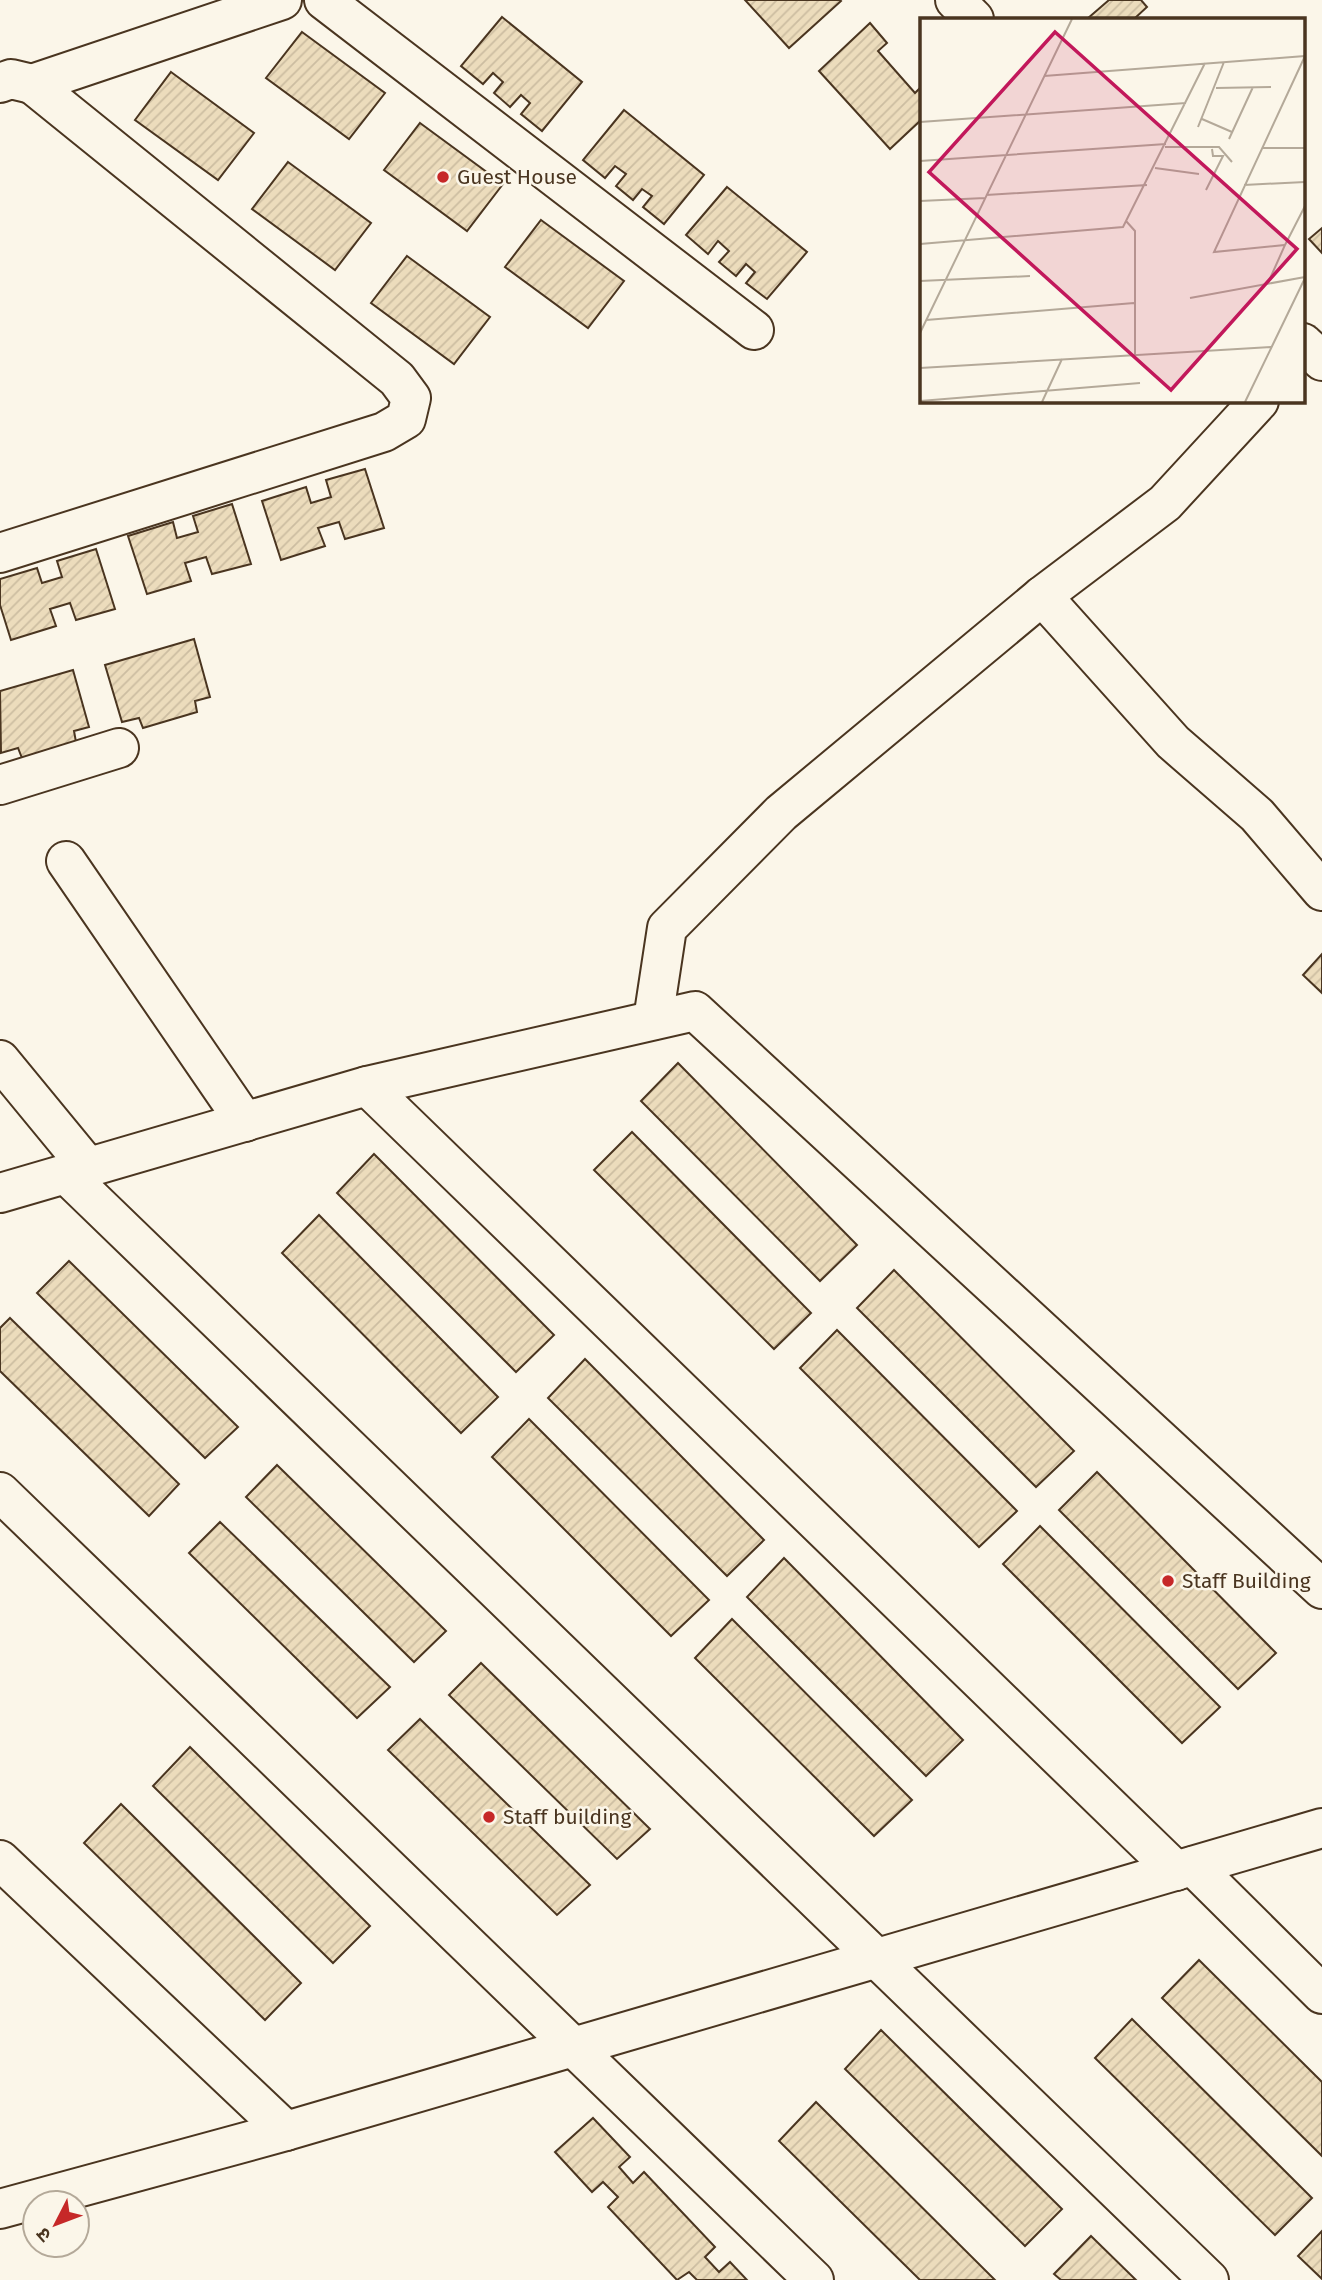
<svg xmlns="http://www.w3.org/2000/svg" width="1322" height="2280" font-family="'Fira Sans','Noto Sans Devanagari',sans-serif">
<defs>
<pattern id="building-hatch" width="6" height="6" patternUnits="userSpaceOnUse" patternTransform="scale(1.75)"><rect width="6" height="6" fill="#ecdcbc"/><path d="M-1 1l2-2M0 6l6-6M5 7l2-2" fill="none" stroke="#ccbda1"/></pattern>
</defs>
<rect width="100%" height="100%" fill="#fbf6e9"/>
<g fill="url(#building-hatch)" stroke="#4a3520" stroke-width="2">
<polygon points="745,0 840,0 841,1 789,48"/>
<polygon points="1109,0 1141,0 1147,7 1134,19 1087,19"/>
<polygon points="502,17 582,82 542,131 521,114 530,103 521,95 510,107 494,93 503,82 493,73 483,84 461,66"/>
<polygon points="870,23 887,43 878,51 915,93 921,87 921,120 890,149 819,71"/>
<polygon points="302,32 385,93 349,139 266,78"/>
<polygon points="171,72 254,133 218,180 135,120"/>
<polygon points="624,110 704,175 664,224 643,207 652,196 642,189 633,200 616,186 626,174 615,166 605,178 583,160"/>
<polygon points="420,123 503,184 467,231 384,170"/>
<polygon points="288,162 371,223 335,270 252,209"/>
<polygon points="727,187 807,252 767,299 746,283 755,272 746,264 736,276 719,262 729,251 718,241 708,254 686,235"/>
<polygon points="541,220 624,281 588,328 505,267"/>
<polygon points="1322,228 1322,253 1309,239"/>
<polygon points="407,256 490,317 454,364 371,303"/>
<polygon points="365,469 384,528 345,539 339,522 318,528 325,546 281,560 262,501 306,487 311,503 331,497 326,480"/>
<polygon points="232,504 251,564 212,574 206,557 185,563 191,581 147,594 128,536 173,522 177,538 198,532 193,516"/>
<polygon points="96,549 115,609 76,620 70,603 50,609 56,626 11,640 0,605 0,579 37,568 42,583 62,577 57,561"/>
<polygon points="194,639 210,697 195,701 197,712 143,728 139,718 122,722 105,665"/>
<polygon points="73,670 89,727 74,731 76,742 22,758 18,748 1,753 0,691"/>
<polygon points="1322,954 1322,993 1303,975"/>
<polygon points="678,1063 857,1245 820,1281 641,1101"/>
<polygon points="632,1132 811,1313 774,1349 594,1170"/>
<polygon points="374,1154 554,1335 516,1372 337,1193"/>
<polygon points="319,1215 498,1397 461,1433 282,1253"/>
<polygon points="69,1261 238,1427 205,1458 37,1293"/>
<polygon points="894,1270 1074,1451 1036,1487 857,1308"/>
<polygon points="10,1318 179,1484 149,1516 0,1371 0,1328"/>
<polygon points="837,1330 1017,1511 979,1547 800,1368"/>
<polygon points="585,1359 764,1540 727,1576 548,1398"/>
<polygon points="529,1419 709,1600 671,1636 492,1457"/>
<polygon points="277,1465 446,1631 414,1662 246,1497"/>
<polygon points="1097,1472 1276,1653 1238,1689 1059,1510"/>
<polygon points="220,1522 390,1687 357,1718 189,1553"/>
<polygon points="1040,1526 1220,1707 1182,1743 1003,1564"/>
<polygon points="784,1558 963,1740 926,1776 747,1597"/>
<polygon points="732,1619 912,1800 874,1836 695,1658"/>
<polygon points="481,1663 650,1829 617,1859 449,1695"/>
<polygon points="420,1719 590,1885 557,1915 388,1750"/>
<polygon points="190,1747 370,1926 333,1963 153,1786"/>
<polygon points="121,1804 301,1983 265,2020 84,1843"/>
<polygon points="1199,1960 1322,2082 1322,2156 1162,1998"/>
<polygon points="1132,2019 1312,2198 1275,2235 1095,2058"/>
<polygon points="881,2030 1062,2209 1025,2246 845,2069"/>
<polygon points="816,2102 995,2280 920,2280 779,2141"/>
<polygon points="593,2118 630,2157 619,2167 633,2183 644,2172 715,2247 705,2257 719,2272 730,2262 747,2280 697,2280 689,2272 677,2280 608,2207 618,2197 603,2182 592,2192 555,2152"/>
<polygon points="1322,2231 1322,2279 1298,2256"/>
<polygon points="1091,2236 1136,2280 1061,2280 1054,2274"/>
</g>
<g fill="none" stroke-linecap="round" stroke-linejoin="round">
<defs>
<g id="minor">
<polyline points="324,0 754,330"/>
<polyline points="955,0 974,19"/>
<polyline points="0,83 11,79 32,84"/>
<polyline points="1303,343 1322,361"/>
<polyline points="0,553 384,432 406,419 411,398 397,379 32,84 282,0"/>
<polyline points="1042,596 1173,742 1257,815 1322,891"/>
<polyline points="0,785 119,748"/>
<polyline points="66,861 245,1122"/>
<polyline points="653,1020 667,928 781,813 1042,596 1165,503 1259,401"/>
<polyline points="0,1060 88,1167"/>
<polyline points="367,1086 1176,1871"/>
<polyline points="66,1174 1209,2280"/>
<polyline points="0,1193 367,1086 695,1011 1322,1589"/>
<polyline points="0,1492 814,2280"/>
<polyline points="0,1860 286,2131"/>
<polyline points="1193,1866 1322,1994"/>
<polyline points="0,2209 286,2131 1322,1828"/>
</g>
</defs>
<use href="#minor" stroke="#4a3520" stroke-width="42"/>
<use href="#minor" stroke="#fbf6e9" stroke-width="38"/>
</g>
<g fill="#c62828" stroke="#fbf6e9" stroke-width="2.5">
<circle cx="443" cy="177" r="7"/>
<circle cx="1168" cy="1581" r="7"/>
<circle cx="489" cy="1817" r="7"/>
</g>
<g text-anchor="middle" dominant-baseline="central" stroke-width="5" stroke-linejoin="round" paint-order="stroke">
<g font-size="21" fill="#4a3520" stroke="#fbf6e9" text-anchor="start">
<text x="457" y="177">Guest House</text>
<text x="1182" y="1581">Staff Building</text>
<text x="503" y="1817">Staff building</text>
</g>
</g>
<g transform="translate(920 18)">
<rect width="385" height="385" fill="#fbf6e9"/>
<path fill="none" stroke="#b4a999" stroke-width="2" d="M 124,58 L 385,38M 296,70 L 351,69M 282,101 L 312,114M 0,104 L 266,85M 278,109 L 304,44M 309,121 L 333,69M 245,129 L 299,129 L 312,144M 342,130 L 385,130M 0,143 L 246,126M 235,150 L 279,156M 324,167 L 385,164M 286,172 L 303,138 L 293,138 L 292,131M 66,177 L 227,167M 0,183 L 65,180M 206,203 L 215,213 L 215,337M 0,226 L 203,209 L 285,45M 365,227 L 385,188M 0,263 L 110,258M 348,265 L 365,227 L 294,234 L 385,38M 270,280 L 385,259M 6,302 L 214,285M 0,315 L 152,1M 0,350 L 351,329M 0,383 L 220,365M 122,384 L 142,341M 325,384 L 385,260"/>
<path fill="#c2185b" fill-opacity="0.15" stroke="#c2185b" stroke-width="3.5" d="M 135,14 L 377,231 L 251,372 L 9,154 Z"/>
<rect width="385" height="385" fill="none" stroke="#4a3520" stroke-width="3.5"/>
</g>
<g transform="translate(56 2224) rotate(228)"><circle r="33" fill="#fbf6e9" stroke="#b4a999" stroke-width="2"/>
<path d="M0-5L12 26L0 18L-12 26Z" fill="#c62828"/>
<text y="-10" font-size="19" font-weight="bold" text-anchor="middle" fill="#4a3520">उ</text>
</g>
</svg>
